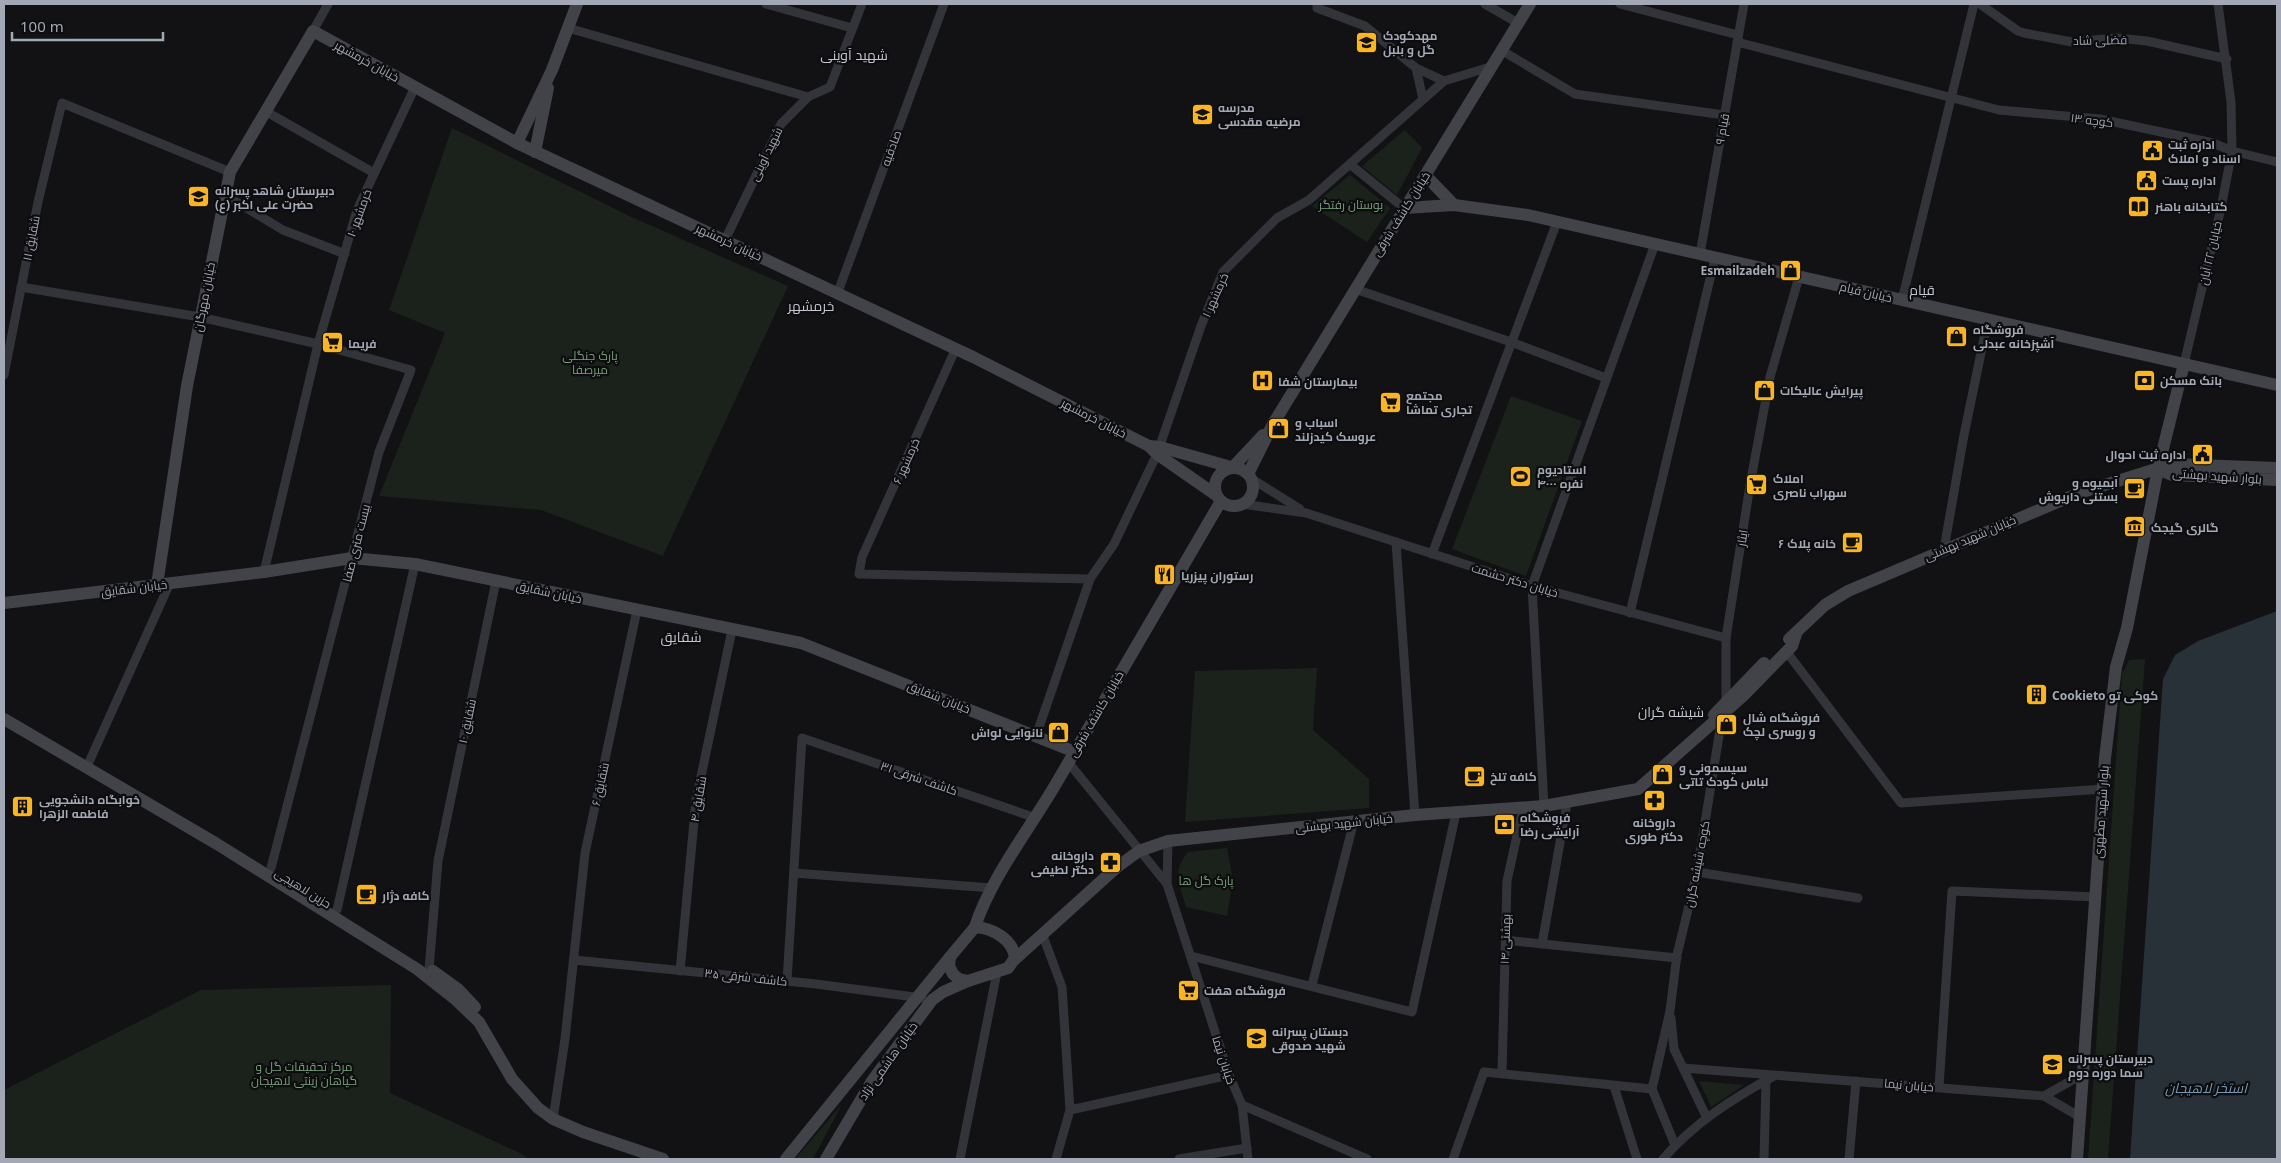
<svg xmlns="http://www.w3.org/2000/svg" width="2281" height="1163" font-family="'Noto Sans',Cairo,sans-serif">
<rect width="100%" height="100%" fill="#121214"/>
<g fill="#1a221b">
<polygon points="452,128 627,215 788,286 663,556 541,510 379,496 445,333 389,310"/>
<polygon points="1405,130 1422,148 1397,195 1362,166"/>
<polygon points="1350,175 1390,208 1367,242 1312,206"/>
<polygon points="1511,396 1582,421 1526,576 1452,549"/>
<polygon points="2145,659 2108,1159 2088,1159 2122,674 2129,660"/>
<polygon points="1317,668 1313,730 1369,779 1369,808 1185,822 1195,671"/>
<path d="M 1227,848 L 1233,880 L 1227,916 L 1186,907 C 1180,884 1171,872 1188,852 Z"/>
<polygon points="391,985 390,1093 522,1154 528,1159 4,1159 4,1090 201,990"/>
<polygon points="1699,1081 1744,1085 1711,1107"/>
<polygon points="842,1104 813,1159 795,1159"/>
</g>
<polygon fill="#283138" points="2277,611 2277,1159 2130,1159 2163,679 2175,655 2198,641"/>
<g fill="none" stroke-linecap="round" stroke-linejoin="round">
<g stroke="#333439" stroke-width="9">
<polyline points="766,4 852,28"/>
<polyline points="1317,4 1317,8 1365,26 1416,68 1444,81"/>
<polyline points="1485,4 1518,23"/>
<polyline points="1620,4 1738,35"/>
<polyline points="1980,4 2018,31 2024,33 2072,42 2117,38 2147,41 2227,59"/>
<polyline points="568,28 808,97"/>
<polyline points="313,31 328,4"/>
<polyline points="1737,42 1999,110 2100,119 2213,143 2232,151 2277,162"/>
<polyline points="1501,50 1575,94 1724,115"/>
<polyline points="1416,68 1423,99"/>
<polyline points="265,111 374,173"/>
<polyline points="1351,165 1404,208"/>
<polyline points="225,195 283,230 345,254"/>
<polyline points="725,240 781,124 808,97 830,87 862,4"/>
<polyline points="1700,254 1744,4"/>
<polyline points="21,287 200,317 318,344 411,370 379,452 271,868"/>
<polyline points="1355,289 1511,342 1606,378"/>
<polyline points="838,292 944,4"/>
<polyline points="1902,300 1974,4"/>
<polyline points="956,348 862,557 859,574 1090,579"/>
<polyline points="2184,364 2221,208 2232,151 2231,102 2218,4"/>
<polyline points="4,375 38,202 62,103 230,172"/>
<polyline points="1252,479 1300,509"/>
<polyline points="1242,504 1306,513 1532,586 1726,638"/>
<polyline points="1396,542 1415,815"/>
<polyline points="1944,549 1964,435 1988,319"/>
<polyline points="1432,554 1557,222"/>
<polyline points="264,572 318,344 357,210 415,87"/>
<polyline points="1630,613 1715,258"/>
<polyline points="1786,651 1901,803 2103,789"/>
<polyline points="1726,701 1726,638 1750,485 1770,377 1799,277"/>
<polyline points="1036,736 1090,579 1114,544 1157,454 1201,326 1223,272 1277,218 1309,200 1444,81 1490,67"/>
<polyline points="89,762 170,583"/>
<polyline points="1068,762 1167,884"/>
<polyline points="1544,806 1532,586 1655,244"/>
<polyline points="1168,841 1167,884 1229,1075 1242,1105 1367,1159"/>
<polyline points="1697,872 1858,898"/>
<polyline points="794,873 992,888"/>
<polyline points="337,910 415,564"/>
<polyline points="1043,936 1062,987 1070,1110 1056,1159"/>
<polyline points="1505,940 1677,958"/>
<polyline points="1542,944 1567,803"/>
<polyline points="1191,956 1412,1012 1456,813"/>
<polyline points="574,960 816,984 922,998"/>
<polyline points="429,969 438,861 496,581"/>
<polyline points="680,971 696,800 732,630"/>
<polyline points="787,981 802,738 1036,818"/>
<polyline points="1312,985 1354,821"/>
<polyline points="1671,1018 1674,1049 1706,1116"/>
<polyline points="1683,1068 2044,1096 2080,1117"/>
<polyline points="1502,1072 1507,881 1523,808"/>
<polyline points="1614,1086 1637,1159"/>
<polyline points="1939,1087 1952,891 2096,897"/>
<polyline points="2044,1096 2083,1074"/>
<polyline points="1242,1105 1248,1159"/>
<polyline points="1070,1110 1229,1075"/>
<polyline points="553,1119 565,1039 585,853 637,610"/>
<polyline points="1675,1145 1652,1089 1670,1011 1677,955 1697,872 1722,717"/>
<polyline points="960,1159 997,972"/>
<polyline points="1179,1159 1247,1148"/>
<polyline points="1453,1159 1484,1072 1652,1089"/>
<path d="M 1663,1159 C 1694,1123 1732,1099 1774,1076"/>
<polyline points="1764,1159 1766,1080"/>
<polyline points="1849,1159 1856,1081"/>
</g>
<g stroke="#414349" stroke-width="12">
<polyline points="517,143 552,70 577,4"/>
<polyline points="535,152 548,88"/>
<polyline points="1425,175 1454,205"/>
<polyline points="1404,208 1454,205 1528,215 2277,385"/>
<polyline points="1149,446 1160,447 1231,467"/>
<polyline points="1233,467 1263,435"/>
<circle cx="1234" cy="487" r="19"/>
<polyline points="2158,469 2172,475 2277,480"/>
<polyline points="1248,474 1273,424 1530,4"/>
<polyline points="157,585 187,386 230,172 313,31 517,143 973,357 1149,446 1157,454 1216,495"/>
<polyline points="4,603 264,572 352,558 415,564 801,643 1075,752"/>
<polyline points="1789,639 1825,605 1848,591 2079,493 2172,464 2277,468"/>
<polyline points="1714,715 1764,663"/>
<polyline points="4,719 217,844 417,969 455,999 479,1022 512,1079 538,1108 553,1119 583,1132 663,1159"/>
<path d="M 975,927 C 990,879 1031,827 1057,782 C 1112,689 1166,595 1221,501"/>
<path d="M 975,927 C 992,928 1013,939 1015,958 L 1008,968 L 968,981 L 959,979 L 953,974 L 949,966 L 950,957 Z"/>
<polyline points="1014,960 1117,867 1139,851 1168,841 1415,815 1544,806 1638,789 1743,696 1792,646 1796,634"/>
<polyline points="433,971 458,989 475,1007"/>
<polyline points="786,1159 950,957"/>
<polyline points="826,1159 872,1081 932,1000 943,992 968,981"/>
<polyline points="2077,1159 2105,758 2116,667 2127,628 2158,469 2184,364"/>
</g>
</g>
<defs>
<symbol id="school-square" viewBox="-11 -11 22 22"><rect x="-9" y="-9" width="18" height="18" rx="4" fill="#fbb422" stroke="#0d0d0f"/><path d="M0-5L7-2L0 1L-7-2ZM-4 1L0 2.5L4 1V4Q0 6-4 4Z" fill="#111"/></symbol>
<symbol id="civic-square" viewBox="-11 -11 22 22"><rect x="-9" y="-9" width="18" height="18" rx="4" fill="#fbb422" stroke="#0d0d0f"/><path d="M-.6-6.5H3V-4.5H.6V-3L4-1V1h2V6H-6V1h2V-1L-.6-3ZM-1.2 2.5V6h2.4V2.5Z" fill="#111"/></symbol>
<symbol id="library-square" viewBox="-11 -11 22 22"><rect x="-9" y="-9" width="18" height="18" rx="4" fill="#fbb422" stroke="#0d0d0f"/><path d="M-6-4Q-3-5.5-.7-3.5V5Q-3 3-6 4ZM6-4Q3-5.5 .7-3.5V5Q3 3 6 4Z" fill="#111"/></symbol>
<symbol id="shop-square" viewBox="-11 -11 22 22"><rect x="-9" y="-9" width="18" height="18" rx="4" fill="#fbb422" stroke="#0d0d0f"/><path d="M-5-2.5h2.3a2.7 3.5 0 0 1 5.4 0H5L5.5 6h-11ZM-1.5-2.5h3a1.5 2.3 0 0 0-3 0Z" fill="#111"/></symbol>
<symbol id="supermarket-square" viewBox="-11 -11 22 22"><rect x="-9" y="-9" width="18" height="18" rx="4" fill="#fbb422" stroke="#0d0d0f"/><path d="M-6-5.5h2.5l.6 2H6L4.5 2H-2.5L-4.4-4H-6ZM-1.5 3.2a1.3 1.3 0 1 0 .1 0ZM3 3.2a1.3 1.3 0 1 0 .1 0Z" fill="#111"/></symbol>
<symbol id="bank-square" viewBox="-11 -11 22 22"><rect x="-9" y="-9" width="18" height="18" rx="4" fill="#fbb422" stroke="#0d0d0f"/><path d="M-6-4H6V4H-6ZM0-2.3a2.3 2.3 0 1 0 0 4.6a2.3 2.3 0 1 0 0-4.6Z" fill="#111"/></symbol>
<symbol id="hospital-square" viewBox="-11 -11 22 22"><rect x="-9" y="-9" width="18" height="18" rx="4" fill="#fbb422" stroke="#0d0d0f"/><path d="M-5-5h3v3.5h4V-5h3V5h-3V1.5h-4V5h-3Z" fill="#111"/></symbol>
<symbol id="stadium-square" viewBox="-11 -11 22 22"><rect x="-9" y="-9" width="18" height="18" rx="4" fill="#fbb422" stroke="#0d0d0f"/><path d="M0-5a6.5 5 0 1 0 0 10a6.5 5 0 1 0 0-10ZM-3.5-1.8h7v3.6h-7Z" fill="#111"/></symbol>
<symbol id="cafe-square" viewBox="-11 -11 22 22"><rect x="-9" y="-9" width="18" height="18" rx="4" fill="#fbb422" stroke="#0d0d0f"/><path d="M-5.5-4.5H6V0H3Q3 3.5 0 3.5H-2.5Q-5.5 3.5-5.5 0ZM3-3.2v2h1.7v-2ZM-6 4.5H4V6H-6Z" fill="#111"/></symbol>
<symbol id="museum-square" viewBox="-11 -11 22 22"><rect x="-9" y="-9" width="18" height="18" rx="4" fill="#fbb422" stroke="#0d0d0f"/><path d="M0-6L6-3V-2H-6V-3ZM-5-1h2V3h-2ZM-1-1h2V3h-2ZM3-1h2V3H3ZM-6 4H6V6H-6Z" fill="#111"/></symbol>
<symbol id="restaurant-square" viewBox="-11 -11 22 22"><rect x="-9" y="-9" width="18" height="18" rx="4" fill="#fbb422" stroke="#0d0d0f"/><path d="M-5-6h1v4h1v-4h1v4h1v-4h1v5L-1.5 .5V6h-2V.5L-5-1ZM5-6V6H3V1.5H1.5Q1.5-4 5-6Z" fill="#111"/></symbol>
<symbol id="building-square" viewBox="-11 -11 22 22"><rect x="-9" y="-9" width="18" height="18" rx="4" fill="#fbb422" stroke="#0d0d0f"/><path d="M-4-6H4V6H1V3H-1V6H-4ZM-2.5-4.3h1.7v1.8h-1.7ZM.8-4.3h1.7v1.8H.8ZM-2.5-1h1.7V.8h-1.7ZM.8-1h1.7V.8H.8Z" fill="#111"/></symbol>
<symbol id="pharmacy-square" viewBox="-11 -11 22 22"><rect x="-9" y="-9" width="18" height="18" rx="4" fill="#fbb422" stroke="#0d0d0f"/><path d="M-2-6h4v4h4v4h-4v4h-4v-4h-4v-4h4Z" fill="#111"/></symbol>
</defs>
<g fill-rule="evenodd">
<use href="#school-square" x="1354" y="30" width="25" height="25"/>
<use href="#school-square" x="1190" y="102" width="25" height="25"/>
<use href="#civic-square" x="2140" y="138" width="25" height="25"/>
<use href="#civic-square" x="2134" y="168" width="25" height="25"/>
<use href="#school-square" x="186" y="184" width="25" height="25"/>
<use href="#library-square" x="2126" y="194" width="25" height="25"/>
<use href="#shop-square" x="1778" y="258" width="25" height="25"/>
<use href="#shop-square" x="1944" y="324" width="25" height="25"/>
<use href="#supermarket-square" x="320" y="330" width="25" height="25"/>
<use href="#bank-square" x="2132" y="368" width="25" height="25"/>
<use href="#hospital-square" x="1250" y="368" width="25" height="25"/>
<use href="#shop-square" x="1752" y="378" width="25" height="25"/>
<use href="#supermarket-square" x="1378" y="390" width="25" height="25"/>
<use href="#shop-square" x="1266" y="416" width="25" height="25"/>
<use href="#civic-square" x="2190" y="442" width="25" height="25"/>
<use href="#stadium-square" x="1508" y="464" width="25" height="25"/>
<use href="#supermarket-square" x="1744" y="472" width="25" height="25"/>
<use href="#cafe-square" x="2122" y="476" width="25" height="25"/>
<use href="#museum-square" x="2122" y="514" width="25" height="25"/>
<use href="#cafe-square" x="1840" y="530" width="25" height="25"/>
<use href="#restaurant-square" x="1152" y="562" width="25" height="25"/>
<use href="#building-square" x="2024" y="682" width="25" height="25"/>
<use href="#shop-square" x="1714" y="712" width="25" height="25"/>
<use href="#shop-square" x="1046" y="720" width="25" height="25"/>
<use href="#shop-square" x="1650" y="762" width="25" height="25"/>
<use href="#cafe-square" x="1462" y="764" width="25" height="25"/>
<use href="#pharmacy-square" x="1642" y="788" width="25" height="25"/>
<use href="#building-square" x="10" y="794" width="25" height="25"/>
<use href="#bank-square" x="1492" y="812" width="25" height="25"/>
<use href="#pharmacy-square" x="1098" y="850" width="25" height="25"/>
<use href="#cafe-square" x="354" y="882" width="25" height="25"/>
<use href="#supermarket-square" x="1176" y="978" width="25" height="25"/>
<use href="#school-square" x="1244" y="1026" width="25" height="25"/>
<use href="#school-square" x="2040" y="1052" width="25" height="25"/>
</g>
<g text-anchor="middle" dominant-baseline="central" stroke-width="4.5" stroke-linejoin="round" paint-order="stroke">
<g font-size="12" font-weight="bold" fill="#a3a8b5" stroke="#0d0d0f" text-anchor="start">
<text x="1383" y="35">مهدکودک<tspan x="1383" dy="14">گل و بلبل</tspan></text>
<text x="1218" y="107">مدرسه<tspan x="1218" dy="14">مرضیه مقدسی</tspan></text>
<text x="2168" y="144">اداره ثبت<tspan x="2168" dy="14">اسناد و املاک</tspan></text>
<text x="2162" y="180">اداره پست</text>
<text x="215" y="190">دبیرستان شاهد پسرانه<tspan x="215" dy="14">حضرت علی اکبر (ع)</tspan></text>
<text x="2155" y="206">کتابخانه باهنر</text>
<text x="1775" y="270" text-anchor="end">Esmailzadeh</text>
<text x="1973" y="329">فروشگاه<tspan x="1973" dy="14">آشپزخانه عبدلی</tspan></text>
<text x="348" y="343">فریما</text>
<text x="2160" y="380">بانک مسکن</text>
<text x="1278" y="381">بیمارستان شفا</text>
<text x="1780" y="390">پیرایش عالیکات</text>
<text x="1406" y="395">مجتمع<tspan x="1406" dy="14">تجاری تماشا</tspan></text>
<text x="1295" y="422">اسباب و<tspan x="1295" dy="14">عروسک کیدزلند</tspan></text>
<text x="2186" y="454" text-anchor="end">اداره ثبت احوال</text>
<text x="1537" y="469">استادیوم<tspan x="1537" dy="14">۴۰۰۰ نفره</tspan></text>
<text x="1773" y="478">املاک<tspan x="1773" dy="14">سهراب ناصری</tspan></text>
<text x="2118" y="482" text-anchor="end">آبمیوه و<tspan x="2118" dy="14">بستنی داریوش</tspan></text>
<text x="2151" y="527">گالری گیجک</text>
<text x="1836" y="543" text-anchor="end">خانه پلاک ۶</text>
<text x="1181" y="575">رستوران پیزریا</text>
<text x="2052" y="695">Cookieto کوکی تو</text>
<text x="1743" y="717">فروشگاه شال<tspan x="1743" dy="14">و روسری لچک</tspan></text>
<text x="1043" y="732" text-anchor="end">نانوایی لواش</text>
<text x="1679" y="767">سیسمونی و<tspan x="1679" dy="14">لباس کودک تاتی</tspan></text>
<text x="1490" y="776">کافه تلخ</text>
<text x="39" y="799">خوابگاه دانشجویی<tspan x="39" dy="14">فاطمه الزهرا</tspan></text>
<text x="1520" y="817">فروشگاه<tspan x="1520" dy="14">آرایشی رضا</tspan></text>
<text x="1654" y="822" text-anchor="middle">داروخانه<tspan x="1654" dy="14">دکتر طوری</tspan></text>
<text x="1094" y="855" text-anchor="end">داروخانه<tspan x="1094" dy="14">دکتر لطیفی</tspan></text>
<text x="382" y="895">کافه دژار</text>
<text x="1204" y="990">فروشگاه هفت</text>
<text x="1272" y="1031">دبستان پسرانه<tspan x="1272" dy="14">شهید صدوقی</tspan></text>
<text x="2068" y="1058">دبیرستان پسرانه<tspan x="2068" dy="14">سما دوره دوم</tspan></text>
</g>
<g font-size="12" fill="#a3a8b5" stroke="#0d0d0f">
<text transform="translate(2100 40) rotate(-1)">فضلی شاد</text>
<text transform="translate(367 61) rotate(29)">خیابان خرمشهر</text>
<text transform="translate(2092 120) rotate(7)">کوچه ۱۳</text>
<text transform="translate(1722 129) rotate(-80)">قیام ۹</text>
<text transform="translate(891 148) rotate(-70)">صادقیه</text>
<text transform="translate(766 154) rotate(-64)">شهید آوینی</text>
<text transform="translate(359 213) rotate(-70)">خرمشهر ۱۰</text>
<text transform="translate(1401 214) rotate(-58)">خیابان کاشف شرقی</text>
<text transform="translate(31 238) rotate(-79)">شقایق ۱۱</text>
<text transform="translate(729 242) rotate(25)">خیابان خرمشهر</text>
<text transform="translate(2210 253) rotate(-77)">خیابان ۲۲ آبان</text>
<text transform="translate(1866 292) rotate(13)">خیابان قیام</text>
<text transform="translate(1215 295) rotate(-66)">خرمشهر ۱</text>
<text transform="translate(204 297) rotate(-79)">خیابان مهرگان</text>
<text transform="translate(1094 418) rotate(27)">خیابان خرمشهر</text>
<text transform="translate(906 461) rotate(-66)">خرمشهر ۶</text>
<text transform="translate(2217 476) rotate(4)">بلوار شهید بهشتی</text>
<text transform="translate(1742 538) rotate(-81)">ایثار</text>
<text transform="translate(1970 538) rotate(-23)">خیابان شهید بهشتی</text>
<text transform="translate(356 543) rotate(-76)">بیست متری صفا</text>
<text transform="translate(1515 580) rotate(17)">خیابان دکتر حشمت</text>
<text transform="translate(134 588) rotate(-7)">خیابان شقایق</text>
<text transform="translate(549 592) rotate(12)">خیابان شقایق</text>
<text transform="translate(939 697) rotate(22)">خیابان شقایق</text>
<text transform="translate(1096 714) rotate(-60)">خیابان کاشف شرقی</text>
<text transform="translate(467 721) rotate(-78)">شقایق ۱۰</text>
<text transform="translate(919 778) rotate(19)">کاشف شرقی ۳۱</text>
<text transform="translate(600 784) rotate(-78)">شقایق ۶</text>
<text transform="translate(698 799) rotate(-80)">شقایق ۴</text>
<text transform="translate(2101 812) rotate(-86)">بلوار شهید مطهری</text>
<text transform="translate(1344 823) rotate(-6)">خیابان شهید بهشتی</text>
<text transform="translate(1697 864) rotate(-79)">کوچه شیشه گران</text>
<text transform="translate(303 888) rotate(32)">حزین لاهیجی</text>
<text transform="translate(1505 939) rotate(-88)">بهشتی ۱۴</text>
<text transform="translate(746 977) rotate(6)">کاشف شرقی ۳۵</text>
<text transform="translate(1224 1060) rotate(72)">خیابان نیما</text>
<text transform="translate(888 1061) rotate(-55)">خیابان هاشمی نژاد</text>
<text transform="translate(1909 1085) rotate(5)">خیابان نیما</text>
</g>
<g font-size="12" fill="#78a17b" stroke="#0d0d0f">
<text x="1351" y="204">بوستان رفتگر</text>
<text x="590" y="355">پارک جنگلی<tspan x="590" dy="14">میرصفا</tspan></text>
<text x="1206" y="880">پارک گل ها</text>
<text x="304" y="1066">مرکز تحقیقات گل و<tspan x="304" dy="14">گیاهان زینتی لاهیجان</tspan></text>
</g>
<g font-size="14" fill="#c4c7d1" stroke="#0d0d0f">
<text x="854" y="54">شهید آوینی</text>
<text x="1922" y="289">قیام</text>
<text x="811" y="305">خرمشهر</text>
<text x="681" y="636">شقایق</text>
<text x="1671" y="711">شیشه گران</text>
</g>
<g font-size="14" font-style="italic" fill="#7796b3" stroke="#0d0d0f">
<text x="2206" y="1087">استخر لاهیجان</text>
</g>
</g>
<rect width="2281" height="1163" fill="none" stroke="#a3a8b5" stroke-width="10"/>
<path d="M12 32v8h151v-8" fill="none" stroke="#a3a8b5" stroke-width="2.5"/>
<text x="20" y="32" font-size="15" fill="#a3a8b5" stroke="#0d0d0f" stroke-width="4" paint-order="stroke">100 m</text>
</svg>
